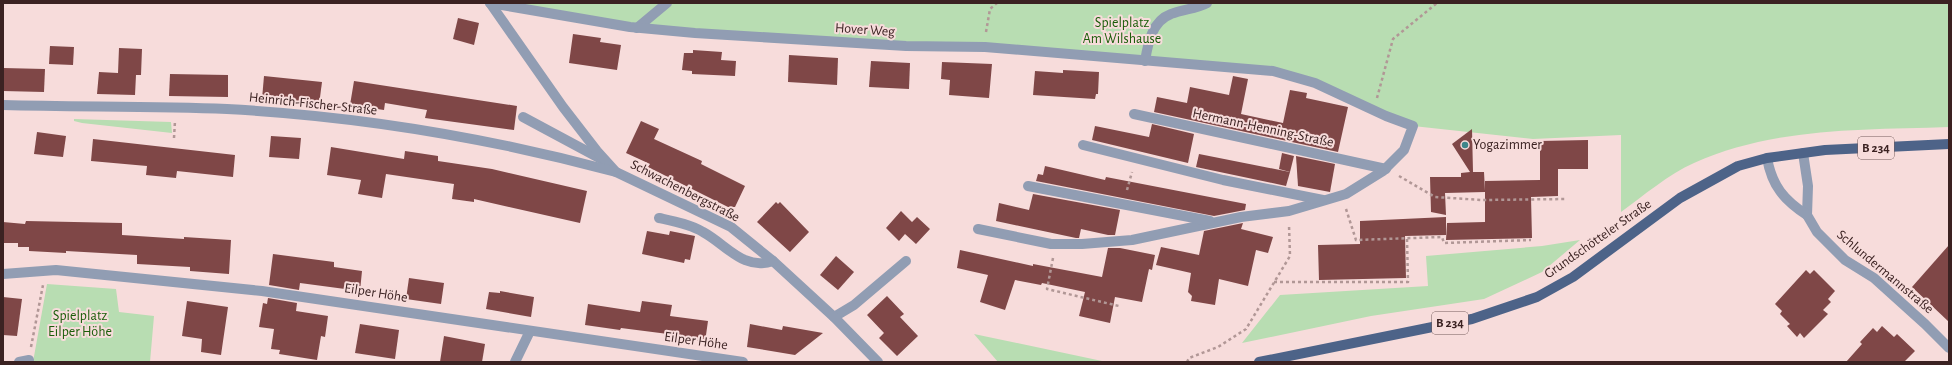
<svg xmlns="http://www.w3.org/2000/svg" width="1952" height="365" font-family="'Alegreya Sans',sans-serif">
<rect width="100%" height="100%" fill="#f7dcdb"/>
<g fill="#b8ddb2">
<path d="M 490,3 L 1949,3 L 1949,127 C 1863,130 1774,127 1694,163 C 1669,174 1643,196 1621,212 L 1621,135 L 1533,139 L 1413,126 L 1273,71 L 1145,61 L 695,33 Z"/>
<polygon points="74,119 171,122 172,133 82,123 74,121"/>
<polygon points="1580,240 1542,272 1484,299 1371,316 1242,343 1280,295 1428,286 1426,256 1542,246"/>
<polygon points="47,284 116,289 119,312 154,316 150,362 33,362"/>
<polygon points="974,334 1102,361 1100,362 998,362"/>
</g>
<g fill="#7f4747">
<polygon points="458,18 479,23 474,45 453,39"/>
<polygon points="573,34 601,38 600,42 621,45 617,70 569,63"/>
<polygon points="50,46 74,47 73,65 49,64"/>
<polygon points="119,48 142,49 141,75 136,75 135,95 97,94 99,72 118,73"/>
<polygon points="693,50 722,52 721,60 736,61 735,76 692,74 692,71 682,70 684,53 693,53"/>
<polygon points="789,55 838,58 837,85 788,82"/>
<polygon points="871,61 910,63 909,89 869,87"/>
<polygon points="942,62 992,64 989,98 949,95 950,80 941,79"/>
<polygon points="3,68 45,69 44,92 3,91"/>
<polygon points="1063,70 1099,72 1098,94 1096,94 1095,99 1033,95 1035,71 1063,73"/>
<polygon points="170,74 228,75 228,97 169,96"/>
<polygon points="264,76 322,82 319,105 262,99"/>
<polygon points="1233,76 1248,79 1241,114 1283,123 1290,90 1307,93 1306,98 1348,107 1338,152 1154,112 1157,97 1187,103 1190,87 1229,95"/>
<polygon points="354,81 517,106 514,130 425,118 427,110 385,103 384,110 350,105"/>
<polygon points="641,121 659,129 654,139 702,161 701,164 745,186 735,207 728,207 648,167 650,164 626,153"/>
<polygon points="1152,124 1194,134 1188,163 1092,140 1095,126 1149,137"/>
<polygon points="1472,129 1473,172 1484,172 1485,191 1485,181 1540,180 1540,141 1588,140 1588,169 1558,169 1558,196 1531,197 1532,238 1446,240 1447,223 1485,222 1485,192 1445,193 1446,215 1431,212 1430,177 1461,177 1461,173 1470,172 1452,144"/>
<polygon points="37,132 66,136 63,157 34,154"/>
<polygon points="271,136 301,138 299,159 269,157"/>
<polygon points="93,139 235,155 233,177 177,171 176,178 146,175 147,166 91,161"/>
<polygon points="331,147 404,159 405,151 438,156 438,161 492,169 587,191 580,223 474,199 474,202 452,199 454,184 386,174 382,198 358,194 361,180 327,175"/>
<polygon points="1282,153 1294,156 1290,172 1279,169"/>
<polygon points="1199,154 1290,172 1286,186 1196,167"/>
<polygon points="1296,156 1335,164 1330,192 1298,186"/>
<polygon points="1045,166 1105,180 1106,177 1246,204 1245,210 1214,216 1036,181 1038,174 1043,175"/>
<polygon points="1033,194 1120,210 1115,235 1108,235 1081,229 1079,238 1076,238 996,221 999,203 1029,210"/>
<polygon points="776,202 778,204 780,202 809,232 790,252 757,222"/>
<polygon points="901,211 912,222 917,217 930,229 916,244 905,234 899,241 886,228"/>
<polygon points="1446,217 1446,235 1405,236 1406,278 1319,280 1318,245 1360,244 1360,221"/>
<polygon points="26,221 122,223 122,235 184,239 184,237 231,240 229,274 190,271 190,267 137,264 137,255 66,251 66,253 29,251 29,247 18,247 18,243 3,243 3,222 25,224"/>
<polygon points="1243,223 1241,229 1273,237 1268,253 1256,250 1248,286 1219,279 1215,305 1191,301 1192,296 1188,292 1191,273 1156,265 1161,247 1199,255 1204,231"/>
<polygon points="647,231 669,235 670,231 695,236 690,260 685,259 684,263 642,254"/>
<polygon points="1949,245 1949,322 1912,287"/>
<polygon points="1108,248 1120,248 1155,255 1152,270 1149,269 1142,302 1115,297 1110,323 1079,316 1085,292 1042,283 1041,285 1015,280 1005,310 980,302 988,275 957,268 960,250 1033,266 1033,264 1102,277"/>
<polygon points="273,254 334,262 334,267 362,271 360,291 300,283 299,290 269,285"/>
<polygon points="836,256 854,272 838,290 820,275"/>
<polygon points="1806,270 1810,274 1814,270 1835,291 1828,299 1831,302 1823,310 1828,314 1804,338 1800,333 1797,337 1787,326 1790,324 1780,314 1782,311 1775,304"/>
<polygon points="409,278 444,283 441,304 406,299"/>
<polygon points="500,291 534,297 531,317 486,309 489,292 500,293"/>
<polygon points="887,296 904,314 900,317 918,336 897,356 879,338 884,333 867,315"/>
<polygon points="3,297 22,299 17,336 3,335"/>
<polygon points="268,298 297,303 296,311 328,316 325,337 321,336 317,360 279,354 280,350 271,349 274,329 259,327 263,303 267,304"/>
<polygon points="187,301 228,307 221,355 201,352 202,339 182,336"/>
<polygon points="642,301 672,305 670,316 708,321 705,342 667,337 668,334 621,328 620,330 585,325 588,304 640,312"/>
<polygon points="360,324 399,330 395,359 355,353"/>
<polygon points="750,324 782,330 783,326 823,333 795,355 747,347"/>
<polygon points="1882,326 1894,337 1897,334 1915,351 1904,362 1846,362 1862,344 1860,342 1873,328 1877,332"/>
<polygon points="444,336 485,344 482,362 440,362"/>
</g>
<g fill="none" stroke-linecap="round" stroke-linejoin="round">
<g stroke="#b19796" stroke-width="2.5" stroke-dasharray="3 3" stroke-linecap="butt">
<polyline points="986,32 990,9 997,3"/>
<polyline points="1377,98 1393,39 1437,3"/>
<polyline points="174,138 175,121"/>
<polyline points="1399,176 1435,197 1482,200 1566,199"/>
<polyline points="1127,190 1132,172"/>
<polyline points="1346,209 1356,240 1442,237 1444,243 1531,240"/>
<polyline points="1053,258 1047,289 1119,306"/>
<polyline points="1274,282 1408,282 1407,239"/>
<polyline points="31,347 43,285"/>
<polyline points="1187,362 1189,358 1218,347 1246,329 1290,256 1289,225"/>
</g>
<g stroke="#919db3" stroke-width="10">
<polyline points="637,28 667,3"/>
<polyline points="523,117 605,161"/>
<path d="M 659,218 C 673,221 690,224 703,232 C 727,245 743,271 773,261"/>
<polyline points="834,317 854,305 906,261"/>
</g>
<g stroke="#919db3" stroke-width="10">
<polyline points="490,3 630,27 695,33 906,46 985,47 1273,71 1315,83 1386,116 1413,126 1404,150 1383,171 1346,194 1289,211 1241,217 1132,240 1082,244 1051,244 978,229"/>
<polyline points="490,3 563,107 597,151 616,172 731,227 773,261 834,317 878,362"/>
<path d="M 1145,61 C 1148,43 1152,21 1171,14 C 1183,9 1196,9 1207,3"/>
<path d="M 3,105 C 78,107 152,106 227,109 C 358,116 490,138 616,172"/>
<polyline points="1134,114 1386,169"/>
<polyline points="1083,145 1223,180 1323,200"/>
<polyline points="1803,153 1808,186 1807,215 1817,232 1845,260 1874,278 1925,324 1949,348"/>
<path d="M 1767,158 C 1772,186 1784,200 1807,215"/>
<polyline points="1028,186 1210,221"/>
<polyline points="3,274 56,270 262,291 743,362"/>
<polyline points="19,362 29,360"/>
<polyline points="515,362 530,331"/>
</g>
<polyline stroke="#4d6388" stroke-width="10" points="1259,362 1472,319 1537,297 1573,277 1680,198 1738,166 1767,158 1825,150 1949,144"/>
</g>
<circle fill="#3e868a" stroke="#f7dcdb" stroke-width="1.5" cx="1465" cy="145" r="4"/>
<g text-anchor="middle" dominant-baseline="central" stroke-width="4" stroke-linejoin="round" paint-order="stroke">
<g fill="#f7dcdb" stroke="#735a5a" stroke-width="1">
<rect x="1858" y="137" width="36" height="22" rx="3"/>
<rect x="1432" y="312" width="36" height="22" rx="3"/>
</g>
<g font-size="13" font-weight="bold" fill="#3b2222">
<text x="1876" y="148">B 234</text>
<text x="1450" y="323">B 234</text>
</g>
<g font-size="14" fill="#1a5d09" stroke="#f7dcdb">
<text x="1122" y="23">Spielplatz<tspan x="1122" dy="16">Am Wilshause</tspan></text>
<text x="80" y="316">Spielplatz<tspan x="80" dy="16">Eilper Höhe</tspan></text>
</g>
<g font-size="14" fill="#3b2222" stroke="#f7dcdb">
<text transform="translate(865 30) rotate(4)">Hover Weg</text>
<text transform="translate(313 104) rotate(6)">Heinrich-Fischer-Straße</text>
<text transform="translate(1263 128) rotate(12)">Hermann-Henning-Straße</text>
<text transform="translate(685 191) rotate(27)">Schwachenbergstraße</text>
<text transform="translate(1598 239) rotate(-35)">Grundschötteler Straße</text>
<text transform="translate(1885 272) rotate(40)">Schlundermannstraße</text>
<text transform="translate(376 293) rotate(9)">Eilper Höhe</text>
<text transform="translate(696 341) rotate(8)">Eilper Höhe</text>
</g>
<g font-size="14" fill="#3b2222" stroke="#f7dcdb" text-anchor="start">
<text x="1473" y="145">Yogazimmer</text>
</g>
</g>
<rect width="1952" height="365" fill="none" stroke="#3b2222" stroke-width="8"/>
</svg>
